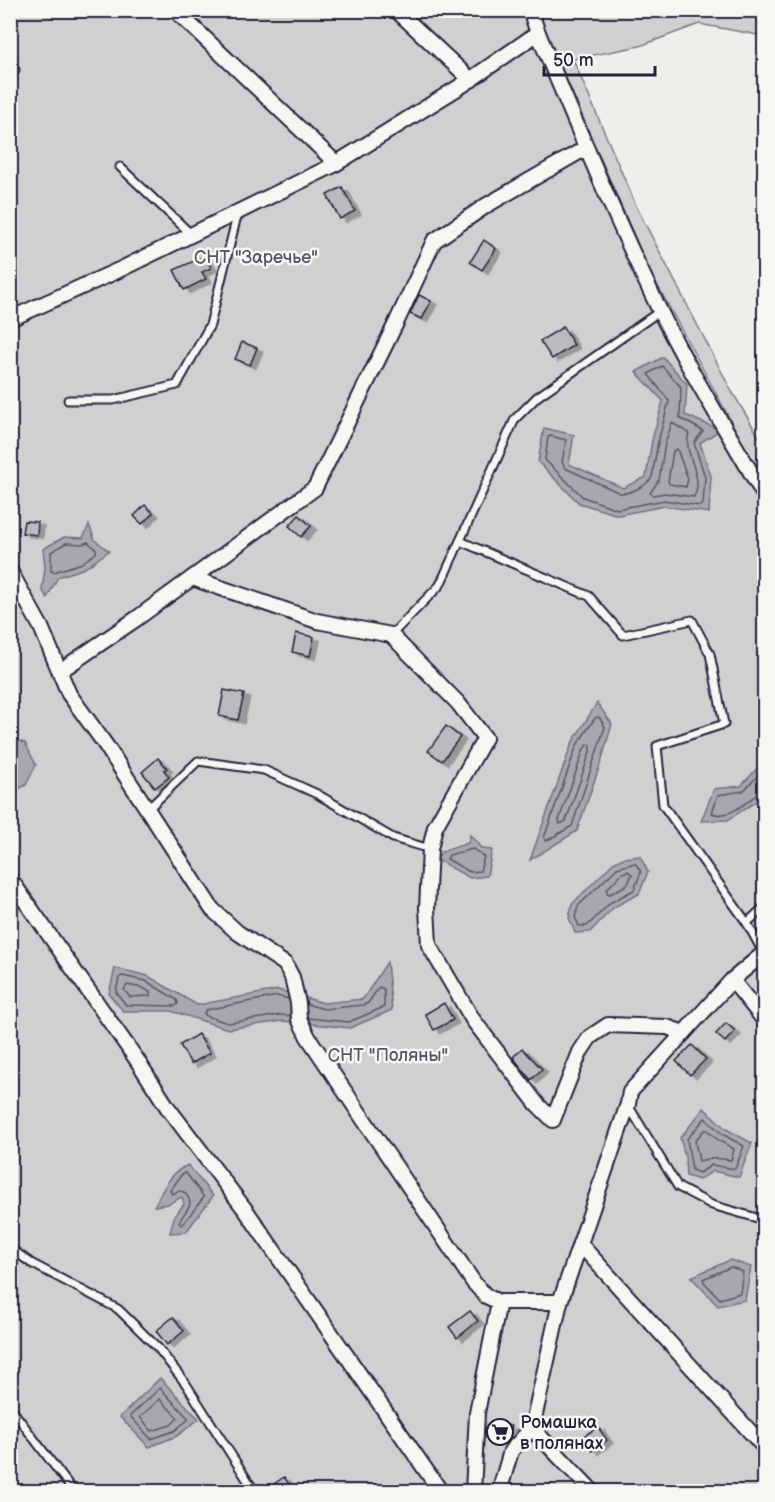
<svg xmlns="http://www.w3.org/2000/svg" width="775" height="1502" font-family="'Balsamiq Sans',sans-serif">
<defs>
<filter id="shadow"><feDropShadow dx="6" dy="3.5" stdDeviation="0" flood-color="#0004"/></filter>
</defs>
<rect width="100%" height="100%" fill="#eeeeeb"/>
<filter id="ink" filterUnits="userSpaceOnUse"><feTurbulence type="fractalNoise" baseFrequency=".0167" numOctaves="2"/><feDisplacementMap in="SourceGraphic" scale="12" xChannelSelector="R" yChannelSelector="G"/><feConvolveMatrix kernelMatrix="1 2 1 2 8 2 1 2 1" color-interpolation-filters="sRGB"/></filter>
<g filter="url(#ink)">
<g fill="#d0d0d1" stroke="#797986" stroke-width="1.5">
<polygon points="10,11 530,11 616,217 764,495 764,1491 11,1491"/>
<polygon points="537,11 764,11 764,36 699,24 640,46 573,59 637,208 731,390 764,445 764,482 647,266"/>
</g>
<g fill="#a7a7af" stroke="#727281" stroke-width="1.5">
<polygon points="663,357 687,384 685,415 720,430 700,443 711,476 709,513 665,506 618,515 579,503 538,462 544,428 574,435 569,464 623,488 646,477 652,440 663,401 636,372"/>
<polygon points="89,525 95,540 109,551 85,568 58,577 47,598 42,589 45,568 43,549 64,537 83,538"/>
<polygon points="597,703 612,724 602,759 577,831 530,860 572,743"/>
<polygon points="11,739 25,743 36,765 26,785 11,793"/>
<polygon points="764,761 764,796 728,820 701,821 714,789 741,786"/>
<polygon points="470,835 482,849 492,850 487,876 470,878 437,860 441,852 468,843"/>
<polygon points="640,856 648,872 639,894 614,907 590,932 575,933 569,918 572,904 613,863 623,858"/>
<polygon points="387,962 392,1010 350,1028 282,1021 228,1029 171,1011 123,1011 109,994 115,968 148,976 197,1005 278,990 324,1003 363,999"/>
<polygon points="704,1108 726,1129 752,1143 739,1177 713,1171 699,1180 686,1176 685,1157 680,1138"/>
<path d="M 188,1165 L 213,1196 L 186,1232 L 170,1233 L 174,1217 L 184,1204 L 182,1197 L 168,1204 L 154,1206 C 163,1190 170,1172 188,1165 Z"/>
<polygon points="730,1260 751,1267 745,1300 718,1306 691,1277"/>
<polygon points="160,1378 199,1419 177,1436 149,1447 120,1417"/>
</g>
<g fill="none" stroke-linecap="round" stroke-linejoin="round">
<g stroke="#575769" stroke-width="1.5">
<path d="M 662,366 L 681,387 L 680,418 L 703,431 L 694,443 L 705,477 L 703,504 L 700,506 L 664,500 L 617,509 L 583,497 L 545,460 L 548,437 L 551,436 L 566,440 L 562,462 L 565,468 L 620,493 C 630,494 647,486 652,477 L 658,442 L 669,401 L 648,374 Z"/>
<path d="M 672,423 L 689,433 C 682,455 705,475 694,497 L 665,493 L 653,495 L 650,493 L 659,480 L 665,443 Z"/>
<polygon points="677,449 688,479 686,487 670,484 668,482 673,451"/>
<polygon points="88,542 96,549 96,553 82,563 54,572 51,571 51,552 66,543 82,544"/>
<polygon points="599,717 605,727 572,826 546,841 544,838 577,745 595,718"/>
<polygon points="590,744 591,747 589,755 566,821 560,824 559,820 584,749 587,745"/>
<path d="M 764,770 L 743,791 L 718,795 L 712,813 C 728,820 746,802 759,793 L 764,792"/>
<polygon points="473,849 484,857 480,871 470,872 447,859 449,855"/>
<polygon points="635,863 641,872 634,890 611,902 587,926 579,926 575,917 578,906 617,868"/>
<polygon points="627,871 632,874 628,884 610,894 607,893 607,889 621,874"/>
<polygon points="122,976 146,981 177,1000 178,1004 175,1006 126,1005 116,992 119,978"/>
<polygon points="127,985 143,988 150,992 150,996 130,997 124,990"/>
<polyline points="289,999 277,996 206,1010 204,1013 206,1016 228,1023 281,1015 291,1016"/>
<polyline points="306,1004 324,1009 364,1005 368,1003 379,987 384,989 384,1007 349,1022 307,1018"/>
<polygon points="705,1118 722,1134 744,1146 735,1169 712,1165 699,1173 692,1170 687,1139"/>
<polygon points="704,1130 707,1130 718,1140 734,1149 731,1160 712,1158 699,1161 695,1141"/>
<path d="M 186,1173 L 204,1197 L 182,1225 L 179,1223 C 183,1210 198,1207 184,1192 L 179,1191 L 172,1194 L 170,1191 L 182,1174 Z"/>
<polygon points="731,1267 743,1272 740,1293 720,1299 704,1282 703,1279"/>
<polygon points="160,1388 189,1419 174,1431 151,1439 130,1416"/>
<polygon points="160,1399 178,1418 171,1425 152,1431 140,1417"/>
</g>
</g>
<g fill="#bbbbbf" stroke="#22223b" stroke-width="1.5" filter="url(#shadow)">
<polygon points="342,187 355,211 340,219 327,195"/>
<polygon points="484,240 496,249 482,270 470,262"/>
<polygon points="205,256 211,268 202,272 206,279 184,290 174,270"/>
<polygon points="419,295 431,301 422,319 410,314"/>
<polygon points="563,327 574,345 552,359 540,341"/>
<polygon points="242,342 257,348 250,365 235,359"/>
<polygon points="145,505 153,513 142,524 134,516"/>
<polygon points="299,515 311,526 301,537 289,526"/>
<polygon points="24,521 38,522 37,535 22,533"/>
<polygon points="296,633 314,637 310,656 292,652"/>
<polygon points="224,690 244,694 238,720 219,716"/>
<polygon points="446,726 460,737 442,761 428,751"/>
<polygon points="158,758 167,768 164,770 169,777 155,788 142,772"/>
<polygon points="444,1003 453,1020 434,1030 425,1014"/>
<polygon points="726,1023 735,1031 725,1042 716,1034"/>
<polygon points="198,1034 210,1053 191,1064 180,1045"/>
<polygon points="692,1045 706,1059 690,1075 676,1061"/>
<polygon points="522,1048 542,1069 531,1080 513,1057"/>
<polygon points="470,1311 478,1321 457,1338 449,1327"/>
<polygon points="173,1317 184,1331 167,1345 156,1331"/>
<polygon points="492,1422 511,1426 507,1442 488,1437"/>
<polygon points="598,1427 607,1440 592,1451 582,1437"/>
<polygon points="284,1477 294,1491 264,1491"/>
</g>
<g fill="none" stroke-linecap="round" stroke-linejoin="round">
<defs>
<g id="service">
<polyline points="10,65 15,70"/>
<polyline points="120,167 192,235"/>
<polyline points="68,400 113,400 177,385 210,325 238,212"/>
<polyline points="460,541 589,596 623,635 692,620 710,654 724,724 657,746 663,805 747,923 764,954"/>
<polyline points="391,635 440,585 515,419 537,397 660,311"/>
<polyline points="147,810 198,761 264,770 317,794 393,838 430,849"/>
<polyline points="747,923 764,907"/>
<polyline points="628,1105 678,1187 712,1205 764,1220"/>
<polyline points="10,1248 31,1263 118,1309 158,1348 186,1384 255,1492"/>
<polyline points="10,1407 74,1492"/>
</g>
<g id="minor">
<polyline points="175,10 336,163"/>
<polyline points="396,10 471,80"/>
<path d="M 530,10 L 538,33 C 577,126 615,218 659,309 C 690,373 729,434 764,495"/>
<polyline points="10,319 119,270 332,166 464,84 538,33"/>
<polyline points="10,571 41,627 69,694 105,744 212,909 237,932 285,964 292,977 298,1003 299,1019 308,1037 474,1283 486,1296 499,1302 560,1302"/>
<polyline points="192,578 317,621 391,635 458,703 485,738 435,827 430,849 427,908 429,945 473,1020 537,1104 553,1120 580,1052 590,1037 608,1025 667,1027 684,1033"/>
<polyline points="60,671 136,619 315,488 397,321 434,241 487,205 586,148"/>
<polyline points="10,879 137,1060 168,1108 247,1212 441,1492"/>
<polyline points="732,980 764,1020"/>
<polyline points="580,1244 764,1447"/>
<polyline points="532,1428 593,1492"/>
<polyline points="473,1492 477,1413 499,1302"/>
<polyline points="499,1492 511,1451 532,1428 560,1302 628,1104 630,1092 732,980 764,953"/>
</g>
</defs>
<use href="#service" stroke="#22223b" stroke-width="11"/>
<use href="#minor" stroke="#22223b" stroke-width="18"/>
<use href="#service" stroke="#f6f6f2" stroke-width="7"/>
<use href="#minor" stroke="#f6f6f2" stroke-width="14"/>
</g>
</g>
<defs>
<symbol id="supermarket-ring" viewBox="-11 -11 22 22"><circle r="9.5" fill="#f6f6f2" stroke="#22223b" stroke-width="1.5"/><path d="M-6-5.5h2.5l.6 2H6L4.5 2H-2.5L-4.4-4H-6ZM-1.5 3.2a1.3 1.3 0 1 0 .1 0ZM3 3.2a1.3 1.3 0 1 0 .1 0Z" fill="#22223b"/></symbol>
</defs>
<g fill-rule="evenodd">
<use href="#supermarket-ring" x="485" y="1417" width="30" height="30"/>
</g>
<g text-anchor="middle" dominant-baseline="central" stroke-width="5" stroke-linejoin="round" paint-order="stroke">
<g font-size="18" fill="#565668" stroke="#f6f6f2">
<text x="256" y="257">СНТ "Заречье"</text>
<text x="388" y="1055">СНТ "Поляны"</text>
</g>
<g font-size="18" fill="#22223b" stroke="#f6f6f2" text-anchor="start">
<text x="520" y="1422">Ромашка<tspan x="520" dy="21">в полянах</tspan></text>
</g>
</g>
<rect width="775" height="1502" fill="none" stroke="#f6f6f2" stroke-width="36"/>
<rect x="18" y="18" width="739" height="1466" fill="none" stroke="#22223b" stroke-width="2" filter="url(#ink)"/>
<path d="M544 66v9h111v-9" fill="none" stroke="#22223b" stroke-width="3"/>
<text x="553" y="66" font-size="18" fill="#22223b" stroke="#f6f6f2" stroke-width="4.5" paint-order="stroke">50 m</text>
</svg>
